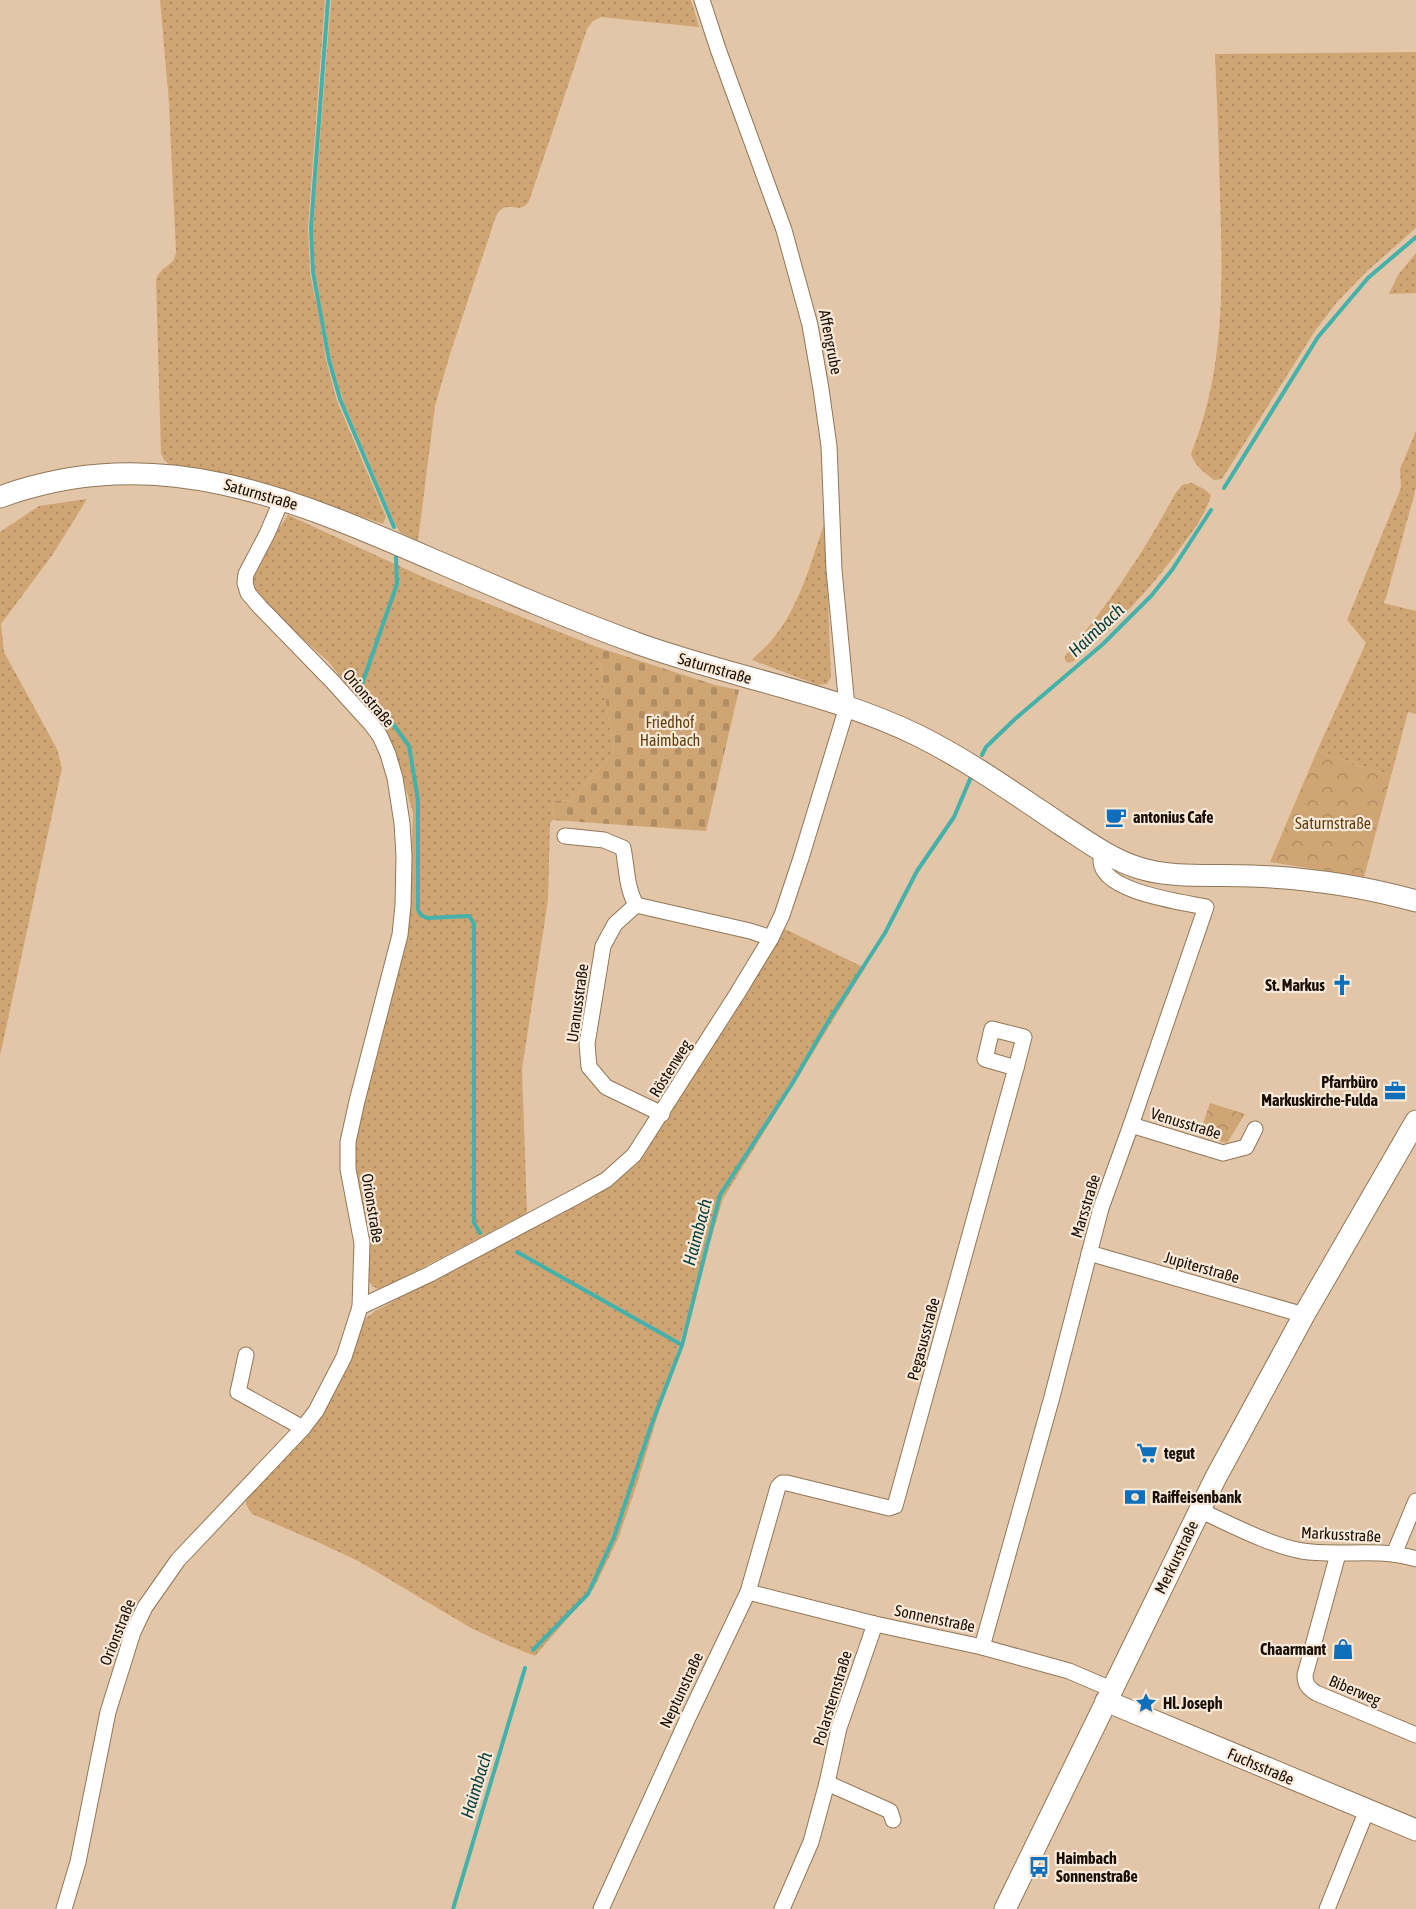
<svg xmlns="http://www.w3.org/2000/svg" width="1416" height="1909" font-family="'Asap Condensed',sans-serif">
<defs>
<pattern id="grass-dots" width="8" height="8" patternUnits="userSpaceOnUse" patternTransform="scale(1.5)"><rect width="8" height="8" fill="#cfa574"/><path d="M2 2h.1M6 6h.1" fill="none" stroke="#b18d63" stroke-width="1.8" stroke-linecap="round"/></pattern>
<pattern id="cemetery-stones" width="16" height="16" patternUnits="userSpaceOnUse" patternTransform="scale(1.5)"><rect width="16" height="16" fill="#cfa574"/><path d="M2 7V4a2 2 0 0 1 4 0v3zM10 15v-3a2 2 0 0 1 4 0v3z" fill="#b18d63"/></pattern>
<pattern id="park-crowns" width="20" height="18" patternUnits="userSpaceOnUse" patternTransform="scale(1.5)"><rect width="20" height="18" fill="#cfa574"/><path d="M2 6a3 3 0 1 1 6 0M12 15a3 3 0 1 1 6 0" fill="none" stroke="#b18d63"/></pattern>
</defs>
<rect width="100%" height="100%" fill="#e2c6a7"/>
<g fill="url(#grass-dots)">
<path d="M 160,0 L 325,0 L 308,227 L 310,273 L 320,320 L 326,360 L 337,401 L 386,517 L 383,524 L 327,505 L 171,466 L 164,460 L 161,453 L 156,280 C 161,264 174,268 176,252 L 169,103 Z"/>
<path d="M 331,0 L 691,0 L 699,27 L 601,17 L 593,21 L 587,29 L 529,201 C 519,217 507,197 496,216 L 450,354 L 435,406 L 418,541 L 401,533 L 396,526 L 342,398 L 331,360 L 315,272 L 313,228 Z"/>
<path d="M 1416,52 L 1416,228 L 1365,273 L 1337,302 L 1315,331 L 1222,479 L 1214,480 C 1204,472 1195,466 1191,454 C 1225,370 1223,285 1220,196 C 1219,149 1217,101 1215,54 Z"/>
<polygon points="1416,253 1416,293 1389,294 1398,275"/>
<polygon points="1416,431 1416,488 1386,598 1383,603 1416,611 1416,714 1408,712 1391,776 1317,751 1366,643 1347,620 1401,488 1400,469"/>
<path d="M 1192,483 L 1204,489 L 1211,495 C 1206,514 1193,531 1181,547 C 1150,590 1114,627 1074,661 L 1068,663 L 1065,660 L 1065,656 C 1108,606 1144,552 1175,494 L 1182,485 Z"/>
<polygon points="87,499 53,554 1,624 4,652 57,749 62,768 0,1056 0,532 39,506"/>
<polygon points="288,515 432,581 597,647 614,752 571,800 554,801 553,820 550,823 548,900 522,1069 527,1213 393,1283 378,1289 372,1286 368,1279 367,1253 353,1145 408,924 413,813 394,748 377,720 363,706 329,662 268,608 255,591 252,581 254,572 274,535"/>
<path d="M 825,521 L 831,677 L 827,684 L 818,685 L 752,660 C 758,653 766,647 772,640 C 800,606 811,562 825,521 Z"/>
<polygon points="785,929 865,968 723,1199 637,1484 618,1539 594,1588 535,1656 505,1644 471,1628 360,1562 320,1543 252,1514 246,1504 246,1499 277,1464 363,1320 377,1310 601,1191 636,1165 739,1006"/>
</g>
<polygon fill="url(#cemetery-stones)" points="597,647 715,685 739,690 706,831 553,820 554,801 571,800 614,752"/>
<g fill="url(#park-crowns)">
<polygon points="1317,751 1391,776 1364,877 1270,862"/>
<polygon points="1210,1103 1245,1114 1227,1143 1199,1136"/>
</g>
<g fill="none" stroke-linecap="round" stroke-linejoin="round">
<g stroke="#44b1ab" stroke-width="4">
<polyline points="328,0 311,228 313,272 329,360 340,399 394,527"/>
<polyline points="1224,488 1318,337 1368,278 1416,237"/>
<polyline points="396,557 397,584 360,690 388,717 409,746 418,800 418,910 421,915 427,918 469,916 474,924 474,1223 480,1233"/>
<polyline points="982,755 986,747 1015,719 1103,644 1151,596 1172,570 1211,510"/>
<polyline points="517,1252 682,1345"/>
<polyline points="533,1650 588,1594 614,1537 651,1426 682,1345 720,1195 792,1084 829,1020 885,933 917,871 954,817 971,777"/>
<polyline points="453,1909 525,1668"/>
</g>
<defs>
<g id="street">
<path d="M 565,836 L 604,840 L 623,848 C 627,867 626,887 636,905 L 750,931 L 771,938"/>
<polyline points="636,905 615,924 603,946 587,1044 589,1067 606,1087 662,1114"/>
<polygon points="992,1029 1024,1037 1016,1068 985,1059"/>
<polyline points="1131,1125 1223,1153 1246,1147 1255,1129"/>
<polyline points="1089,1253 1304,1315"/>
<polyline points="360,1307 430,1274 577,1196 606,1180 634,1155 737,994 771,938 782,915 801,858 847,707 834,570 829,446 821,389 810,325 784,230 718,49 702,0"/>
<polyline points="246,1355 238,1392 303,1428"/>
<path d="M 1199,1510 C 1228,1523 1271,1546 1302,1551 C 1338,1557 1381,1547 1416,1559"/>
<path d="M 1338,1554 L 1305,1675 C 1305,1684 1308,1688 1316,1693 L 1416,1735"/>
<polyline points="1394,1554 1416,1501"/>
<polyline points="748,1592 875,1624 982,1647 1069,1671 1111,1689"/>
<path d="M 982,1647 L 1052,1397 L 1101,1208 L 1131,1125 L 1206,907 C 1182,902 1102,892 1101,861 C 1101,858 1102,855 1103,852"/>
<polyline points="827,1783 890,1811 893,1820"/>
<polyline points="64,1909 78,1862 108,1712 133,1632 145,1607 178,1560 303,1428 316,1411 344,1357 360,1307 362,1243 348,1169 348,1142 357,1101 400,935 403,905 404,856 402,823 395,778 388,754 380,736 371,724 332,681 260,607 248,593 245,583 246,574 267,534 282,499"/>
<polyline points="601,1909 688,1718 748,1592 778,1487 782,1483 787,1483 889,1508 895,1506 1016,1068"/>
<polyline points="782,1909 811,1842 827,1783 839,1728 875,1624"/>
<polyline points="1327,1909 1367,1810"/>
</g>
<g id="secondary">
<path d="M 0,497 C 158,440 291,498 436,561 C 503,590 570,619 639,644 C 731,677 831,693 919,736 C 969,761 1014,793 1060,824 C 1085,840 1110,859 1139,868 C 1175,879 1215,874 1252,876 C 1308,878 1362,886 1416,901"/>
<polyline points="1106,1701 1416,1830"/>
<polyline points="1005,1909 1215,1479 1304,1315 1416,1121"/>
</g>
</defs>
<use href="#street" stroke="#907759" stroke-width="17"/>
<use href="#secondary" stroke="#907759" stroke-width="23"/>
<use href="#street" stroke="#fff" stroke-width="15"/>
<use href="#secondary" stroke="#fff" stroke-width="21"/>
</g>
<defs>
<symbol id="cafe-bare" viewBox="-9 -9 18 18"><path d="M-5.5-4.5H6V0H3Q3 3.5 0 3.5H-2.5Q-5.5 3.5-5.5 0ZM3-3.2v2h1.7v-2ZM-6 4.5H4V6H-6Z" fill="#0e6fbb" stroke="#f8e9d9" stroke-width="2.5" paint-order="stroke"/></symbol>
<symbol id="church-bare" viewBox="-9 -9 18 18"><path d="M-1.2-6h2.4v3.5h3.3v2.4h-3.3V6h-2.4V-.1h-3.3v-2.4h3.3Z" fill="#0e6fbb" stroke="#f8e9d9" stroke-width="2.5" paint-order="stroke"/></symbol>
<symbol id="office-bare" viewBox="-9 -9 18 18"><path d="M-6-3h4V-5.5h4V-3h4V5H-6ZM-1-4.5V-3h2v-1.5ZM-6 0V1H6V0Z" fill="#0e6fbb" stroke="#f8e9d9" stroke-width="2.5" paint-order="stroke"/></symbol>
<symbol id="supermarket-bare" viewBox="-9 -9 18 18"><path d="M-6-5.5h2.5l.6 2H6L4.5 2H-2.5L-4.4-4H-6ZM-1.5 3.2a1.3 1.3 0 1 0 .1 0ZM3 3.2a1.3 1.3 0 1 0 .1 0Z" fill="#0e6fbb" stroke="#f8e9d9" stroke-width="2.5" paint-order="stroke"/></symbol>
<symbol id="bank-bare" viewBox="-9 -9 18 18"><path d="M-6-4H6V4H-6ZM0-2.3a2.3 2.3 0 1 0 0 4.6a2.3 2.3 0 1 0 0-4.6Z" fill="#0e6fbb" stroke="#f8e9d9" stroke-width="2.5" paint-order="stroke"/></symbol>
<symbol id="shop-bare" viewBox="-9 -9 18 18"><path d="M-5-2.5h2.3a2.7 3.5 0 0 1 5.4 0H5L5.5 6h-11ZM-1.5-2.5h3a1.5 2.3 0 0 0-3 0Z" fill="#0e6fbb" stroke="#f8e9d9" stroke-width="2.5" paint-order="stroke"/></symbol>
<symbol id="sight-bare" viewBox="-9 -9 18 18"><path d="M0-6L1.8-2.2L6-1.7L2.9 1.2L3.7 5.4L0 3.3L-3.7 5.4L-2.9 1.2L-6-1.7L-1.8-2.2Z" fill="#0e6fbb" stroke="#f8e9d9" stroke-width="2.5" paint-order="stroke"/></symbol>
<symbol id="bus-bare" viewBox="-9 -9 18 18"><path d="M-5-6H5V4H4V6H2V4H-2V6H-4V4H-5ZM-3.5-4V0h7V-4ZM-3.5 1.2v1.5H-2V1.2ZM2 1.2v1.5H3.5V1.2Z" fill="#0e6fbb" stroke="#f8e9d9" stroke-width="2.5" paint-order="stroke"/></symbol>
</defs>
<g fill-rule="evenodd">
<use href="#cafe-bare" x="1101" y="802" width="30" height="30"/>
<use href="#church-bare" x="1327" y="970" width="30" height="30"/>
<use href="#office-bare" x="1380" y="1076" width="30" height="30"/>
<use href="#supermarket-bare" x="1132" y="1438" width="30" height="30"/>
<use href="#bank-bare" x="1120" y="1482" width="30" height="30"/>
<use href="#shop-bare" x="1328" y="1634" width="30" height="30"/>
<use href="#sight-bare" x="1131" y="1688" width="30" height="30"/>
<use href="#bus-bare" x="1024" y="1852" width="30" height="30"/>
</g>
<g text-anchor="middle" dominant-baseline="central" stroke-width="4.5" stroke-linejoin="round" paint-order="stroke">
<g font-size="16" fill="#190f05" stroke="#f8e9d9">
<text transform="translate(831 342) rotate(79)">Affengrube</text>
<text transform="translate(261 494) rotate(16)">Saturnstraße</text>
<text transform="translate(715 668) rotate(16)">Saturnstraße</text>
<text transform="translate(369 698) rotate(50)">Orionstraße</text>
<text transform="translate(577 1003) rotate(-82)">Uranusstraße</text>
<text transform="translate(670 1068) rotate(-58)">Röstenweg</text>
<text transform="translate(1186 1123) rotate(17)">Venusstraße</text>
<text transform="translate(1085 1206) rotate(-73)">Marsstraße</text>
<text transform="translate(373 1208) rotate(81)">Orionstraße</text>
<text transform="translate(1202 1267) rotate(16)">Jupiterstraße</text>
<text transform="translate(923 1339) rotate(-75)">Pegasusstraße</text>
<text transform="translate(1341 1534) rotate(3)">Markusstraße</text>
<text transform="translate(1176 1557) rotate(-64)">Merkurstraße</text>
<text transform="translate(935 1618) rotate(12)">Sonnenstraße</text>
<text transform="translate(117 1632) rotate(-68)">Orionstraße</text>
<text transform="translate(681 1690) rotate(-65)">Neptunstraße</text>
<text transform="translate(1355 1690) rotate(23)">Biberweg</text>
<text transform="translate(832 1698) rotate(-73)">Polarsternstraße</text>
<text transform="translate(1261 1766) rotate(23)">Fuchsstraße</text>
</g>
<g font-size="16" fill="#613e0e" stroke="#f8e9d9">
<text x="670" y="722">Friedhof<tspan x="670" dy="18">Haimbach</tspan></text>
<text x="1333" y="823">Saturnstraße</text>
</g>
<g font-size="16" font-weight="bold" fill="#190f05" stroke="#f8e9d9" text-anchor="start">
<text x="1133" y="817">antonius Cafe</text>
<text x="1325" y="985" text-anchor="end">St. Markus</text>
<text x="1378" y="1082" text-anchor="end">Pfarrbüro<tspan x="1378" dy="18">Markuskirche-Fulda</tspan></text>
<text x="1164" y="1453">tegut</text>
<text x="1152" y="1497">Raiffeisenbank</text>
<text x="1326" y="1649" text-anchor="end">Chaarmant</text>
<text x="1163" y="1703">Hl. Joseph</text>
<text x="1056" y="1858">Haimbach<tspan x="1056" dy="18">Sonnenstraße</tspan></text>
</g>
<g font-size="18" font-style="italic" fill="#0d403d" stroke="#f8e9d9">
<text transform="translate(1096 630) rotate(-43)">Haimbach</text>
<text transform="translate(697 1232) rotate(-75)">Haimbach</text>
<text transform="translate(476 1785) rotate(-73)">Haimbach</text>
</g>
</g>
</svg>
